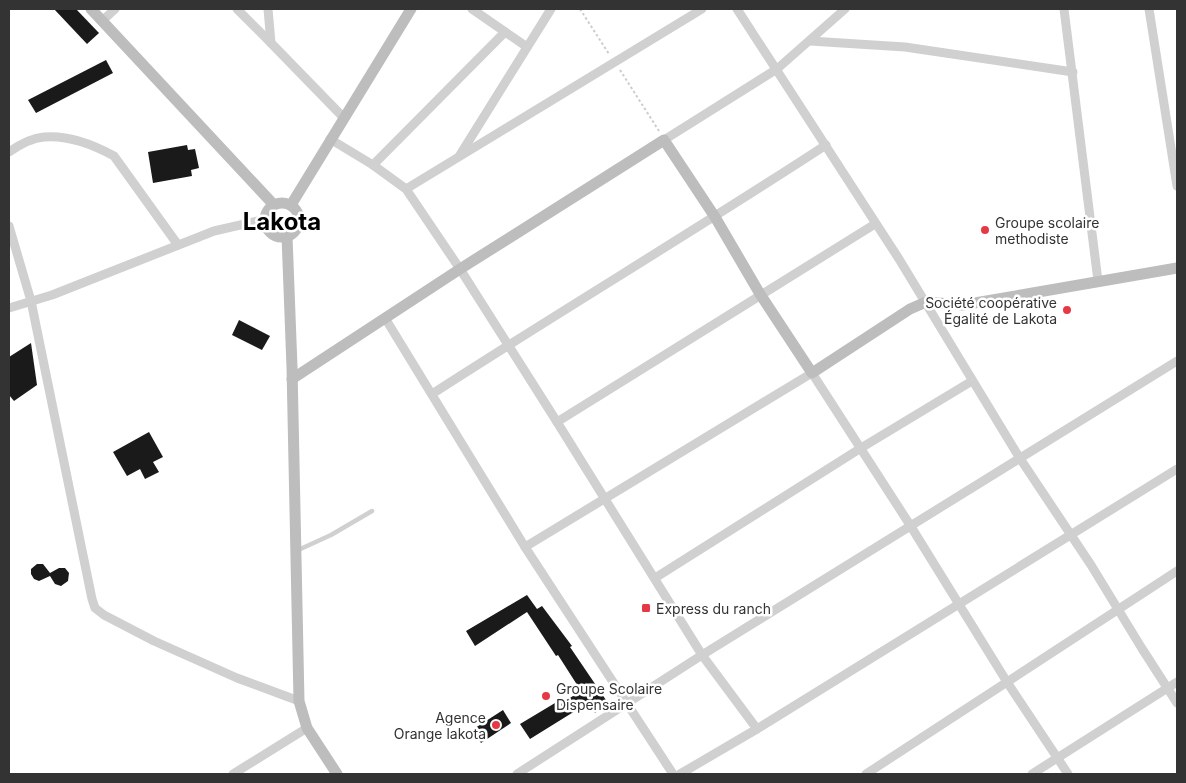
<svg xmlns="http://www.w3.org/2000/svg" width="1186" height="783" font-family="Inter,sans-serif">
<rect width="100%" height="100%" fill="#fff"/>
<g fill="#1a1a1a">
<polygon points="54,9 76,9 99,33 87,44"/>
<polygon points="106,60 113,73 36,113 28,100"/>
<polygon points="187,145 188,150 195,149 199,168 191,170 192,176 153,183 148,152"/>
<polygon points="239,320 270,336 262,350 232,335"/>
<polygon points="31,343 37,385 14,401 9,395 9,357"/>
<polygon points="149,432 163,457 153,462 159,472 145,479 140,469 127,476 113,452"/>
<polygon points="37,564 43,564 50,573 59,568 65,568 69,573 68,581 61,586 55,584 50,576 39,581 34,579 31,574 31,569"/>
<polygon points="527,595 537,609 542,606 572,646 570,647 608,703 595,713 588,703 530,739 520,724 555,703 557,706 581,691 558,655 556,656 527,612 475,646 466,631"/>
<polygon points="503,710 511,723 481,743 472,730"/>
</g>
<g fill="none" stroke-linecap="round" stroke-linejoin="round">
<g stroke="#cdcdcd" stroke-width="2" stroke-dasharray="2.5 2.5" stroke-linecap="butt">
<polyline points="580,9 609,54"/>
<polyline points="620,70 659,131"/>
</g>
<polyline stroke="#d0d0d0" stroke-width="4.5" points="296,551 331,535 372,511"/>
<g stroke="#d0d0d0" stroke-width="9">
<polyline points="237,9 271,43"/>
<polyline points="268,9 271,43 344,118"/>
<polyline points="472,9 527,47"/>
<polyline points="737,9 899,259 1019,457 1091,565 1141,647 1177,703"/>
<polyline points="1064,9 1098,281"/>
<polyline points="1149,9 1177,186"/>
<polyline points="102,21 115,9"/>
<polyline points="810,41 905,47 1073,72"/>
<polyline points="330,139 373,165 406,189 460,269 557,422 702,655 757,729"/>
<polyline points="664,140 777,69 845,9"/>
<path d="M 9,152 C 19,145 31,138 44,137 C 68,135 94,145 114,156 L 178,245"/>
<polyline points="460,155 551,9"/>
<polyline points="373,165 505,32"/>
<polyline points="406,189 702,9"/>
<polyline points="9,226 31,301 92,599 95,608 104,615 154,641 237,678 299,701"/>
<polyline points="9,308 52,295 214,231 266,219"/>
<polyline points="385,318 525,547 673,774"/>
<path d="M 432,394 C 562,310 696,230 826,145"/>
<polyline points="557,422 875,224"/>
<polyline points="525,547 812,373 910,525 1007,682 1068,774"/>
<polyline points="655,578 861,448 972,381"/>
<polyline points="233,774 307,728"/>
<polyline points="517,774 702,655 1177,361"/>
<polyline points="680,774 757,729 1177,469"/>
<polyline points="866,774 1177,571"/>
<polyline points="1032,774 1177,682"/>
</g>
<g stroke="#bdbdbd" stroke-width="11">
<polyline points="91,9 274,205"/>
<circle cx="282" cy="220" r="17"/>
<polyline points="291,205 411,9"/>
<polyline points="287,236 292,367 299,701 307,728 337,774"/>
<polyline points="292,379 460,269 664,140 715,217 760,294 812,373 910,309 926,302 963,305 1177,268"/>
</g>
</g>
<g fill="#e63946" stroke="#fff" stroke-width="2">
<circle cx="985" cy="230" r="5"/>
<circle cx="1067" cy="310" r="5"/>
<rect x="641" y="603" width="10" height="10" rx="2.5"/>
<circle cx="546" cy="696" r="5"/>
<circle cx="496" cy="725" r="5"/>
</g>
<g text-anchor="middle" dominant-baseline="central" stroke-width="5" stroke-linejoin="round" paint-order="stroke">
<g font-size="14" fill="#333" stroke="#fff" text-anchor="start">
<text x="995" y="222">Groupe scolaire<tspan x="995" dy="16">methodiste</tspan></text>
<text x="1057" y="302" text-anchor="end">Société coopérative<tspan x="1057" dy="16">Égalité de Lakota</tspan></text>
<text x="656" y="608">Express du ranch</text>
<text x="556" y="688">Groupe Scolaire<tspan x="556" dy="16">Dispensaire</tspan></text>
<text x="486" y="717" text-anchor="end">Agence<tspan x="486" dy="16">Orange lakota</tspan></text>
</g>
<g font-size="24" font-weight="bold" fill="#000" stroke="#fff">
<text x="282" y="221">Lakota</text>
</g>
</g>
<rect width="1186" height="783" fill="none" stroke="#333333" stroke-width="20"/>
</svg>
